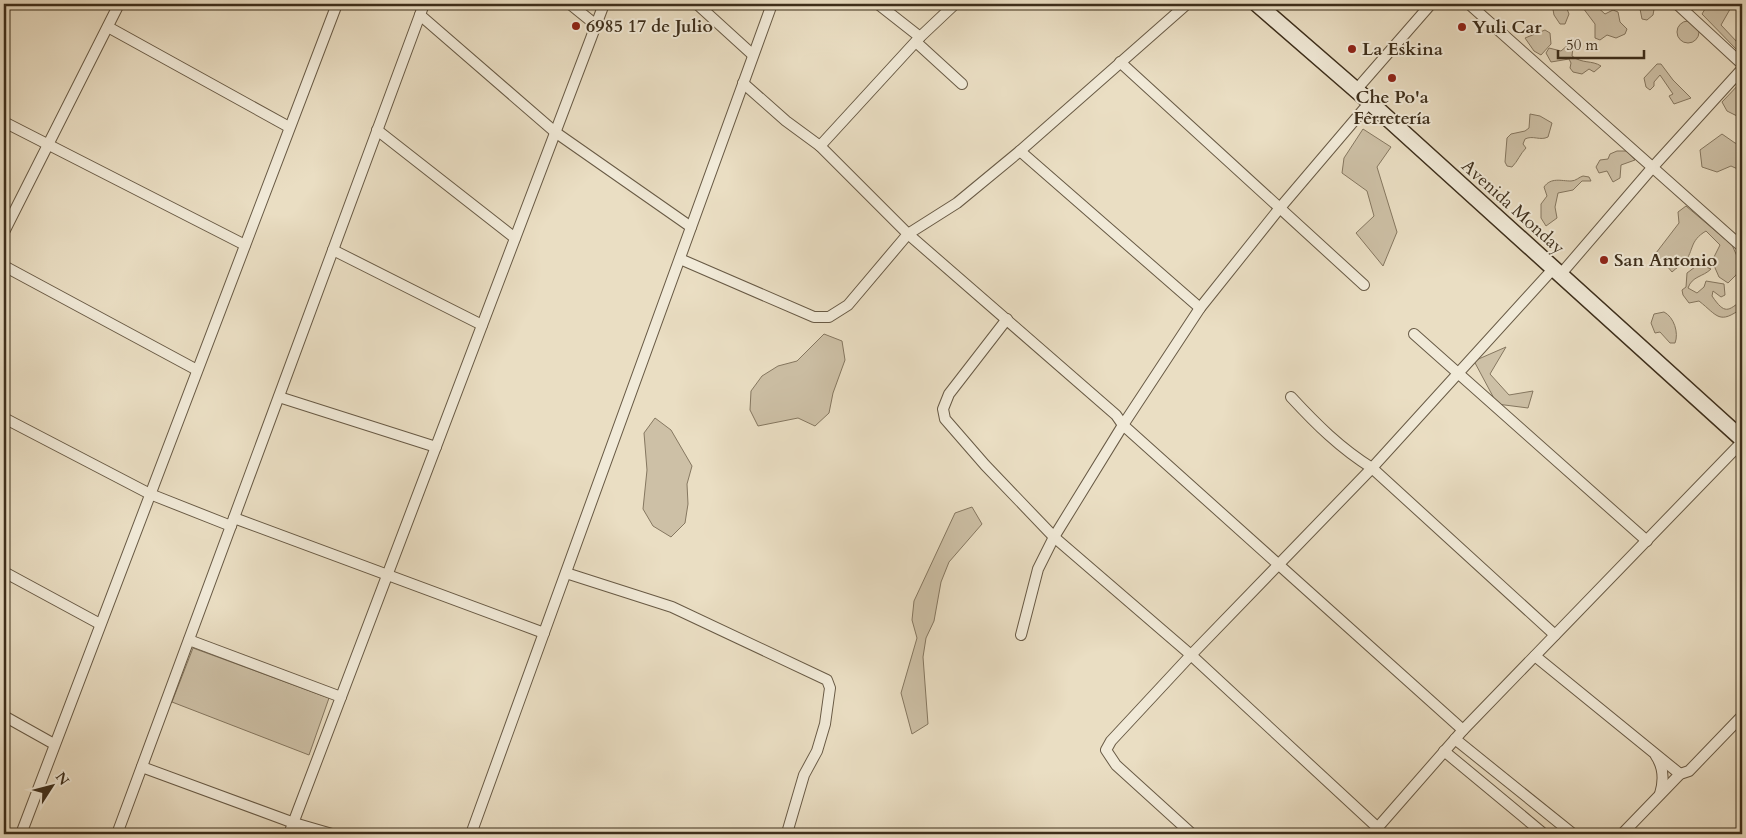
<svg xmlns="http://www.w3.org/2000/svg" width="1746" height="838" font-family="Cardo,serif">
<rect width="100%" height="100%" fill="#eadec3"/>
<filter id="stains"><feTurbulence type="fractalNoise" baseFrequency=".004" numOctaves="4"/><feColorMatrix values="0 0 0 0 .2 0 0 0 0 .09 0 0 0 0 .02 0 0 0 .5 -.17"/></filter>
<radialGradient id="worn" r=".72"><stop offset=".6" stop-color="#630" stop-opacity="0"/><stop offset="1" stop-color="#630" stop-opacity=".3"/></radialGradient>
<g fill="#cdc0a6" stroke="#857760">
<polygon points="1552,4 1565,4 1569,14 1565,24 1560,24 1554,15"/>
<polygon points="1580,4 1594,4 1605,14 1613,10 1618,12 1620,22 1627,29 1625,34 1616,38 1607,35 1600,40 1595,38 1595,24"/>
<polygon points="1634,4 1655,4 1653,15 1647,20 1642,19 1640,9"/>
<polygon points="1708,4 1733,4 1721,25 1738,43 1742,35 1742,48 1736,49 1702,14"/>
<circle cx="1688" cy="32" r="11"/>
<polygon points="1545,30 1550,33 1551,44 1541,55 1534,51 1525,38"/>
<path d="M 1568,45 L 1573,47 L 1572,56 C 1582,64 1592,60 1601,66 L 1594,72 L 1589,69 L 1582,74 L 1573,72 L 1570,68 L 1571,63 L 1569,59 L 1551,62 L 1546,53 L 1549,48 L 1561,51 Z"/>
<polygon points="1657,64 1661,64 1673,80 1691,98 1674,104 1669,96 1673,94 1660,75 1654,82 1654,86 1650,90 1646,87 1644,78"/>
<polygon points="1742,81 1742,114 1737,116 1727,111 1722,102"/>
<path d="M 1530,114 L 1540,116 L 1552,123 L 1548,137 C 1540,141 1533,135 1525,139 L 1523,144 L 1526,148 C 1520,154 1518,161 1512,167 L 1507,166 L 1505,162 L 1507,138 L 1511,134 L 1525,131 L 1529,128 Z"/>
<polygon points="1363,129 1391,147 1377,167 1397,232 1383,266 1356,233 1374,216 1367,191 1342,173 1344,158"/>
<polygon points="1722,134 1735,143 1742,145 1742,171 1731,166 1717,172 1702,167 1700,150"/>
<polygon points="1617,151 1627,151 1635,160 1621,165 1620,178 1613,182 1607,171 1599,173 1596,167 1600,160 1608,159 1610,154"/>
<path d="M 1583,176 L 1589,177 L 1591,181 L 1582,181 L 1573,190 L 1558,193 L 1555,207 L 1557,218 L 1546,226 L 1541,218 L 1541,204 L 1547,196 L 1544,187 C 1551,177 1561,181 1571,181 C 1576,181 1579,177 1583,176 Z"/>
<path d="M 1686,206 L 1732,245 L 1741,265 L 1736,275 L 1728,283 L 1719,277 L 1712,261 L 1720,245 L 1706,231 C 1689,241 1694,251 1685,261 C 1682,265 1676,268 1672,272 L 1656,253 L 1679,223 L 1678,212 Z"/>
<path d="M 1695,267 L 1706,267 L 1711,269 C 1703,277 1692,276 1688,288 L 1697,293 L 1704,287 L 1706,281 L 1724,284 L 1725,295 L 1721,297 L 1713,291 L 1712,296 C 1725,315 1728,311 1742,300 L 1742,308 C 1719,325 1718,316 1699,301 L 1689,303 L 1683,295 L 1682,290 L 1686,287 L 1687,273 Z"/>
<path d="M 1664,312 C 1674,317 1679,333 1675,343 L 1670,343 L 1660,332 L 1655,333 L 1651,323 L 1654,314 Z"/>
<polygon points="824,334 842,341 845,360 833,393 829,413 815,426 798,418 758,426 750,410 751,391 762,376 778,366 797,361"/>
<polygon points="1506,347 1490,374 1509,395 1533,391 1528,408 1497,404 1474,361"/>
<polygon points="655,418 671,430 692,466 687,484 688,504 685,523 671,537 653,526 643,509 647,470 644,433"/>
<polygon points="972,507 982,524 949,562 941,582 934,621 926,638 923,657 928,724 912,734 901,693 917,638 912,620 914,601 955,513"/>
<polygon points="193,648 329,698 309,755 172,702"/>
</g>
<g fill="none" stroke-linecap="round" stroke-linejoin="round">
<defs>
<g id="street">
<polyline points="570,4 596,25"/>
<polyline points="697,4 753,55"/>
<polyline points="878,4 920,37"/>
<polyline points="1469,4 1742,247"/>
<polyline points="1677,4 1742,64"/>
<polyline points="420,15 555,132 691,227"/>
<polyline points="108,27 289,127"/>
<polyline points="916,42 962,84"/>
<polyline points="1120,62 1364,285"/>
<polyline points="743,83 786,121 820,146 908,234 1116,415 1123,425 1463,730"/>
<polyline points="1356,90 1431,4"/>
<polyline points="4,122 245,245"/>
<polyline points="377,130 515,238"/>
<polyline points="820,146 920,37 955,4"/>
<polyline points="1020,151 1200,308"/>
<polyline points="4,232 119,4"/>
<polyline points="333,250 482,325"/>
<polyline points="680,259 814,317 829,317 848,305 908,234 957,203 1020,151 1187,4"/>
<polyline points="4,266 197,370"/>
<polyline points="1560,275 1652,168 1742,69"/>
<polyline points="1007,319 949,394 943,409 945,419 985,465 1054,537 1191,655 1378,828"/>
<polyline points="1414,334 1647,541"/>
<polyline points="279,397 436,447"/>
<path d="M 1291,397 C 1316,424 1340,448 1372,468 L 1555,635"/>
<polyline points="4,418 150,494 231,526"/>
<polyline points="234,518 544,633"/>
<polyline points="4,572 100,624"/>
<polyline points="566,573 672,607 827,680 830,688 825,724 817,751 804,775 787,833"/>
<polyline points="1021,635 1038,569 1054,537 1123,425 1200,308 1279,209 1370,102"/>
<polyline points="189,640 341,697"/>
<polyline points="1535,656 1680,774"/>
<polyline points="4,716 54,744"/>
<polyline points="1455,739 1573,834"/>
<polyline points="1444,751 1544,834"/>
<path d="M 1656,756 C 1664,768 1664,781 1660,794"/>
<polyline points="142,767 294,823 332,834"/>
<polyline points="21,834 337,4"/>
<polyline points="117,834 424,4"/>
<polyline points="289,834 604,4"/>
<polyline points="471,834 772,4"/>
<polyline points="1192,834 1116,765 1106,750 1111,741 1191,655 1372,468 1553,269"/>
<polyline points="1372,834 1463,730 1742,442"/>
<polyline points="1622,834 1680,774 1689,771 1742,716"/>
</g>
<polyline id="secondary" points="1257,4 1363,96 1742,439"/>
</defs>
<use href="#street" stroke="#685a45" stroke-width="12"/>
<use href="#secondary" stroke="#3d2e1b" stroke-width="18"/>
<use href="#street" stroke="#f1ead8" stroke-width="10"/>
<use href="#secondary" stroke="#f1ead8" stroke-width="15"/>
</g>
<g fill="#8f2418" stroke="#f1ead8" stroke-width="2">
<circle cx="576" cy="26" r="5"/>
<circle cx="1462" cy="27" r="5"/>
<circle cx="1352" cy="49" r="5"/>
<circle cx="1392" cy="78" r="5"/>
<circle cx="1604" cy="260" r="5"/>
</g>
<g text-anchor="middle" dominant-baseline="central" stroke-width="4" stroke-linejoin="round" paint-order="stroke">
<g font-size="18" font-weight="bold" fill="#3d2e1b" stroke="#f1ead8" text-anchor="start">
<text x="586" y="26">6985 17 de Julio</text>
<text x="1472" y="27">Yuli Car</text>
<text x="1362" y="49">La Eskina</text>
<text x="1392" y="97" text-anchor="middle">Che Po'a<tspan x="1392" dy="21">Ferretería</tspan></text>
<text x="1614" y="260">San Antonio</text>
</g>
<g font-size="18" fill="#3d2e1b" stroke="#f1ead8">
<text transform="translate(1513 207) rotate(42)">Avenida Monday</text>
</g>
</g>
<rect width="1746" height="838" fill="none" stroke="#eadec3" stroke-width="20"/>
<rect x="5" y="5" width="1736" height="828" fill="none" stroke="#3d2e1b" stroke-width="2.5"/>
<rect x="10" y="10" width="1726" height="818" fill="none" stroke="#3d2e1b"/>
<g transform="translate(52 786) rotate(54)" stroke="#f1ead8" stroke-width="4" paint-order="stroke">
<path d="M0-4L9 19L0 12L-9 19Z" fill="#3d2e1b"/>
<text y="-8" font-size="14" font-weight="bold" text-anchor="middle" fill="#3d2e1b">N</text>
</g>
<path d="M1558 50v8h86v-8" fill="none" stroke="#3d2e1b" stroke-width="2.5"/>
<text x="1566" y="50" font-size="15" fill="#3d2e1b" stroke="#f1ead8" stroke-width="4" paint-order="stroke">50 m</text>
<rect width="100%" height="100%" filter="url(#stains)"/>
<rect width="100%" height="100%" fill="url(#worn)"/>
</svg>
